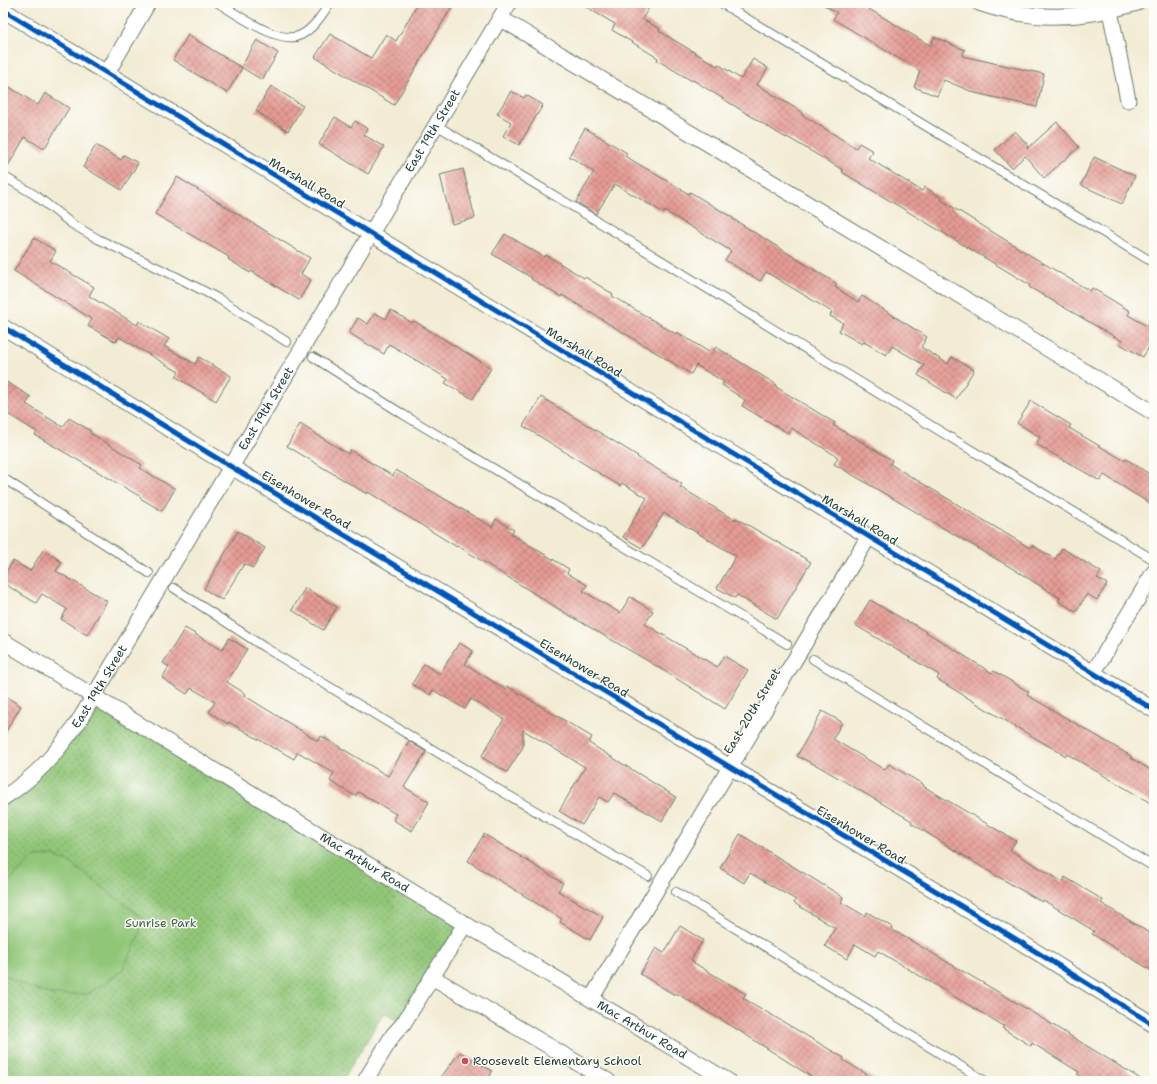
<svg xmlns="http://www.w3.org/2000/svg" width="1157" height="1084" font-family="'Shantell Sans',sans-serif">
<defs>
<pattern id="green-dots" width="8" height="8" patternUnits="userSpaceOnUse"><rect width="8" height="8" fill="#91c678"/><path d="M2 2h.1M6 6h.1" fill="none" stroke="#76a263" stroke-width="1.8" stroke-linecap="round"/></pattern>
<pattern id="building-cross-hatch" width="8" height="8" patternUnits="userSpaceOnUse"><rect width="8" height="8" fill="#e59b94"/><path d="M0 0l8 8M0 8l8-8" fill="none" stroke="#b9807a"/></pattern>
</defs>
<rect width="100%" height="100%" fill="#fdfcf7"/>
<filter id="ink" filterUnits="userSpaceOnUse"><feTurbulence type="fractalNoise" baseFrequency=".025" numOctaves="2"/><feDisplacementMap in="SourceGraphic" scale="8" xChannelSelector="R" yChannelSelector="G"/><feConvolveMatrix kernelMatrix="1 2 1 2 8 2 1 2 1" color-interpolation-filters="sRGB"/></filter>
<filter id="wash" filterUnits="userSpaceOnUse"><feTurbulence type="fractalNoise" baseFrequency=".012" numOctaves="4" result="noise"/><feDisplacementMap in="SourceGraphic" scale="16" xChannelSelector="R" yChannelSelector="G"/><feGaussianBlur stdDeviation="0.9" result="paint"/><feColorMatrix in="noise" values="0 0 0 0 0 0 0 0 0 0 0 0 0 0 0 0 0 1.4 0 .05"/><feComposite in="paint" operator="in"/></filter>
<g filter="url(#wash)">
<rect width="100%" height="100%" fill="#f3ecd5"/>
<polygon fill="url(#green-dots)" stroke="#588256" points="94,695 465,924 403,1024 384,1013 342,1081 3,1081 3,798 22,786"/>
<polygon fill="#91c678" stroke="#588256" points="54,856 72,864 144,919 136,943 121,972 88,994 52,995 19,983 3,973 3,887 34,857"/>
<g id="blocks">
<g fill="url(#building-cross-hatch)">
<polygon points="418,3 454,3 394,105 315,57 330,34 371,58 386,34 396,41"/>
<polygon points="579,3 652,3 642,19 660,29 659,31 717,66 718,64 741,79 753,59 768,68 757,85 802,112 801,114 856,148 859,143 873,151 868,158 922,191 925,187 942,198 941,200 1033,257 1090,291 1092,288 1130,311 1128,315 1154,330 1154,339 1143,357 1120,344 1122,341 1029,287 1030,285 842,172 843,170 787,137 786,138 693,80 692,81 657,60 658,58 612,30 615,24"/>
<polygon points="821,3 859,3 931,46 934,37 965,50 962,56 1044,74 1037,107 975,93 944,80 937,96 914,87 920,71 833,19 837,13"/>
<polygon points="188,35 242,68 227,93 173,60"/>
<polygon points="257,40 278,53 262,80 241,67"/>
<polygon points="3,83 38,105 45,93 69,108 44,149 25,137 5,171 3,171"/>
<polygon points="271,86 303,106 288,131 256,111"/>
<polygon points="511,91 524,98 526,95 543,105 519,145 503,136 511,122 497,114"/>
<polygon points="335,117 351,127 355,121 368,129 364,135 384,147 368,174 319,144"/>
<polygon points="1057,122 1079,147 1044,178 1025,156 1012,168 995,150 1015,131 1028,145 1027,149"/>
<polygon points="585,128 627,153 625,156 689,194 690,192 733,218 733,219 837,284 835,287 858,302 862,296 927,337 921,347 948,364 952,357 974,370 956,399 918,375 924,365 892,346 886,355 864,342 862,344 839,331 843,323 830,316 832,312 766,272 760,281 725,260 731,251 665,211 664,213 615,184 596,214 576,202 594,172 569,156"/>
<polygon points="96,145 121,160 124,155 138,163 122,190 83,167"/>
<polygon points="1094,157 1135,176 1122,204 1081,185"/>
<polygon points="463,169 475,218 452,224 440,175"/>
<polygon points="177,177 310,258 301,274 311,280 299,300 251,271 250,273 228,259 229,257 155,214"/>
<polygon points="505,234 544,257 546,255 584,278 585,277 613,294 612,296 676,334 677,332 712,354 716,347 777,385 776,387 835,423 833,425 892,460 890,464 1030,548 1032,545 1055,559 1062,548 1101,572 1097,578 1107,584 1097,600 1087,594 1076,612 1058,601 1060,598 1010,567 834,464 838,457 791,428 788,433 742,406 745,400 722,385 724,382 696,365 691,374 562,295 561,297 531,279 532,278 492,254"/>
<polygon points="34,238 56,251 50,261 94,287 89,296 137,325 139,321 169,339 164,346 195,364 199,357 231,376 216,401 176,377 179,372 119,337 116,342 88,326 92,319 14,271"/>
<polygon points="391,310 412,323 414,321 491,368 473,399 445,383 448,379 389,344 384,354 349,333 358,318 368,324 375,313 386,319"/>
<polygon points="3,380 31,397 26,404 63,427 69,418 91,431 90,433 142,465 140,468 175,489 162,511 140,498 141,497 35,435 37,432 3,411"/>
<polygon points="541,397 638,456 637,457 682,484 680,487 735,520 736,518 811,562 777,619 737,595 735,598 717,588 736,556 664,513 642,548 623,537 647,498 622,483 620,486 523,426"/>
<polygon points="1031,401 1071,425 1069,428 1125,461 1126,459 1154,477 1154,506 1104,475 1100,481 1036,444 1040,437 1017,423"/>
<polygon points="300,424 348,454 350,450 393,476 396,470 492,527 496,519 514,530 511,534 569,569 567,573 587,585 583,591 620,613 630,597 653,611 645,624 717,667 724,656 748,670 725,709 648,661 567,614 458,546 457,547 368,492 367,494 287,446"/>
<polygon points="238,531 265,548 253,568 244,564 222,600 204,589"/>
<polygon points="43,550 62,562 56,571 107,601 87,635 61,619 67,609 42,594 36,603 3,583 3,577 13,561 30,571"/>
<polygon points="305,588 337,607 323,630 292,610"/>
<polygon points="870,600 910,623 910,622 992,673 994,671 1029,692 1027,695 1131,756 1131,758 1154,772 1154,805 1067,754 1066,756 989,711 937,679 939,675 855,625"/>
<polygon points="185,628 222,650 229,638 247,649 227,682 246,694 245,696 318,741 321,736 388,776 409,741 426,752 404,787 429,802 412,831 393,820 396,814 358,792 355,796 330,781 334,773 298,752 294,759 275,748 275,749 229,722 228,724 209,712 215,702 191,688 187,694 162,678 169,667 163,663"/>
<polygon points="459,643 473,651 465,664 505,689 507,686 592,737 589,743 676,797 662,821 614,793 608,802 599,797 582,825 559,811 585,767 523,730 523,747 507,772 481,757 504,719 471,699 465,709 433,690 430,695 412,684 424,664 440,674"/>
<polygon points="3,695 21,706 3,736"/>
<polygon points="822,711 842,722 833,739 885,770 889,764 924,785 923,786 1016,841 1010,850 1063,882 1065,877 1103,900 1101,903 1154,936 1154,972 1092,934 1094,931 1043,900 1042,902 995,875 911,823 912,821 818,766 797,756"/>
<polygon points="484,834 563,883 558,891 603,917 590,940 560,922 562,919 468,861"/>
<polygon points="740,834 843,897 841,902 865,916 867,912 892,927 891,929 1017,1003 1144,1081 1089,1081 1077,1074 1079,1072 1032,1043 1031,1046 1002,1028 1004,1026 878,951 875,956 855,944 847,959 825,946 835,928 794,903 796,900 750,873 744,883 720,868"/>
<polygon points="680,926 703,940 691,960 695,962 694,963 746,994 743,998 844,1058 843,1060 878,1081 818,1081 735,1028 676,993 675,995 640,974 656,948 664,953"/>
<polygon points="460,1052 492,1071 488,1081 438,1081"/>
</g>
</g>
</g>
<g filter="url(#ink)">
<use href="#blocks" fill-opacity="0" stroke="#697a6c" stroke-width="1"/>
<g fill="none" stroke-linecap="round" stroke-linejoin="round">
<defs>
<g id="lane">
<path d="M 218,3 C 237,14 280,46 301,35 C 314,28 322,15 330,3"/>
<polyline points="721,3 1154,263"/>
<polyline points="436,125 592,218 948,436 1154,560"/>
<polyline points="3,176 35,195 72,224 98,239 177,277 219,299 287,342"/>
<polyline points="313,357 404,415 787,644"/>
<polyline points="3,478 149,573"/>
<polyline points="174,588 264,647 501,791 648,876"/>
<polyline points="813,659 1154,867"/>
<polyline points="676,892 985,1081"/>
</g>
<g id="street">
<path d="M 979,3 C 1033,22 1082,19 1137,3"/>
<polyline points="3,10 1154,710"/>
<polyline points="1110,11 1128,100"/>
<polyline points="500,18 1154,413"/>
<polyline points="107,73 148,3"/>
<polyline points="3,327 210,454 1014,938 1154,1025"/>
<path id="s1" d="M 3,641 L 465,924 L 728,1081"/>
<polyline points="1093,673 1154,572"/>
<path id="s2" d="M 3,798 C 37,776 57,753 80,719 L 509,3"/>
<polyline points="432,977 608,1081"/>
<polyline points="591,999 869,536"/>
<polyline points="365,1081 393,1035 403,1024 465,924"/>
</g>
</defs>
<use href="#lane" stroke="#697a6c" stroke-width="10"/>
<use href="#street" stroke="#697a6c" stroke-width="17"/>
<use href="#lane" stroke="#fff" stroke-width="8"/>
<use href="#street" stroke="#fff" stroke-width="15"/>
<defs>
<g id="cycleway">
<polyline points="3,10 1154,710"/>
<polyline points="3,327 210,454 1014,938 1154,1025"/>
</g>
</defs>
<use href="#cycleway" stroke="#fdfcf7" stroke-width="8"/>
<use href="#cycleway" stroke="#0057b8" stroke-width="5"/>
</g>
</g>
<circle fill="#d1495b" stroke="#fdfcf7" stroke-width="1.5" cx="465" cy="1061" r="4"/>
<g text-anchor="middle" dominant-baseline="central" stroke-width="3" stroke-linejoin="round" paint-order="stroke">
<g font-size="12" fill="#1f3d34" stroke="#fdfcf7">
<text stroke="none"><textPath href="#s2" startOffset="797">East 19th Street</textPath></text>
<text transform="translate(307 183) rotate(31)">Marshall Road</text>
<text transform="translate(584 352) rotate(31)">Marshall Road</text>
<text stroke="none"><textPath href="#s2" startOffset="473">East 19th Street</textPath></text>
<text transform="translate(306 500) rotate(31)">Eisenhower Road</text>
<text transform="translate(860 520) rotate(31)">Marshall Road</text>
<text transform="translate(584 668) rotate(31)">Eisenhower Road</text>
<text stroke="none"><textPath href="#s2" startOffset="149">East 19th Street</textPath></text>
<text transform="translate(752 711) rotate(-59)">East 20th Street</text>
<text transform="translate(861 835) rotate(31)">Eisenhower Road</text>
<text stroke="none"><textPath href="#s1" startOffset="424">Mac Arthur Road</textPath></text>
<text stroke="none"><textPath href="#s1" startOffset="748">Mac Arthur Road</textPath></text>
</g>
<g font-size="12" fill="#3c5f45" stroke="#fdfcf7">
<text x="161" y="923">Sunrise Park</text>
</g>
<g font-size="12" fill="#1f3d34" stroke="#fdfcf7" text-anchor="start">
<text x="473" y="1061">Roosevelt Elementary School</text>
</g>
</g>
<rect width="1157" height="1084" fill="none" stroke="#fdfcf7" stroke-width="16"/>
</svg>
